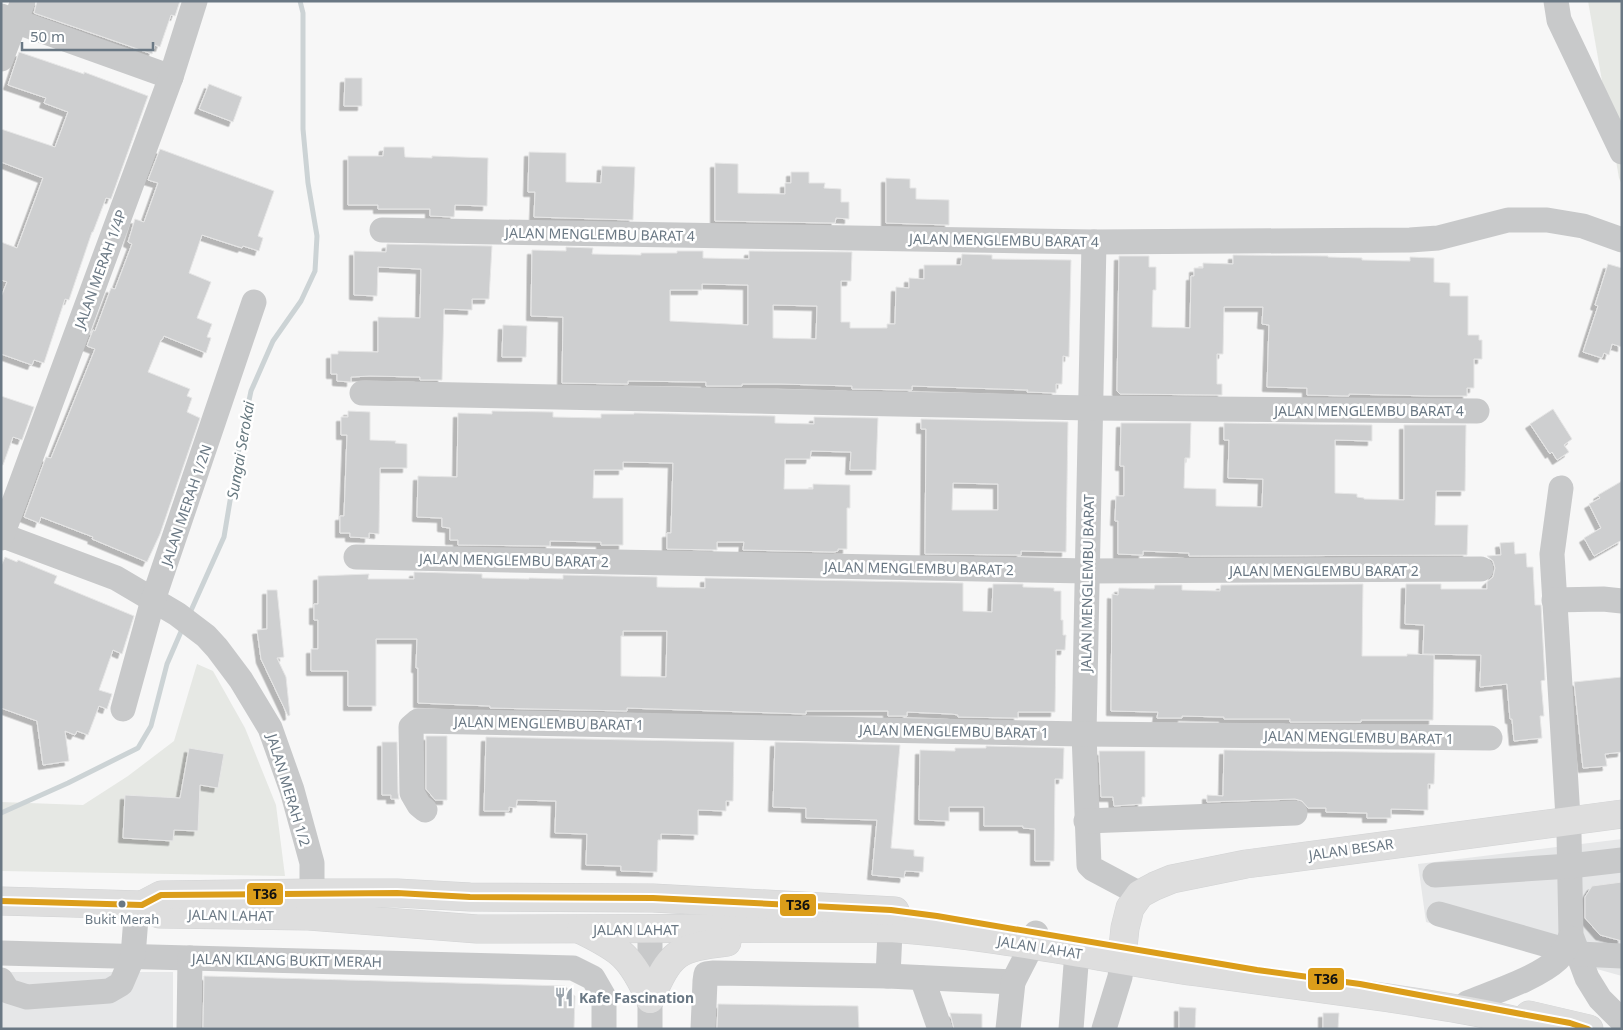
<svg xmlns="http://www.w3.org/2000/svg" width="1623" height="1030" font-family="'Noto Sans',sans-serif">
<defs>
<filter id="shadow"><feDropShadow dx="-4.5" dy="4.5" stdDeviation="0" flood-color="#0004"/></filter>
</defs>
<rect width="100%" height="100%" fill="#f7f7f7"/>
<g fill="#e6e7e8">
<polygon points="1622,839 1622,976 1426,922 1418,864"/>
<rect x="1" y="972" width="172" height="57"/>
</g>
<g fill="#e6e8e4">
<polygon points="1588,1 1622,1 1622,185 1619,178"/>
<polygon points="197,664 213,671 245,728 276,805 285,876 1,871 1,802 83,805 128,776 174,741"/>
</g>
<g fill="none" stroke-linecap="round" stroke-linejoin="round">
<g stroke="#ccd3d5" stroke-width="5">
<polyline points="189,615 224,537 238,453 251,391 273,341 301,301 315,271 317,236 308,183 303,129 303,13 300,1"/>
<polyline points="1,813 68,783 138,748 151,726 167,664 183,627"/>
</g>
</g>
<g fill="#cecfd0" stroke="#e6e6e6" fill-rule="evenodd" filter="url(#shadow)">
<polygon points="37,1 180,1 175,16 171,15 160,47 155,45 152,54 34,13"/>
<polygon points="19,52 84,74 84,72 148,96 111,199 106,198 93,232 92,232 69,300 65,299 44,363 34,360 32,365 1,354 1,297 7,282 1,280 1,242 17,248 43,178 1,162 1,129 55,147 68,112 44,103 46,98 8,85"/>
<polygon points="345,78 362,78 362,106 344,106"/>
<polygon points="209,84 242,97 233,122 199,109"/>
<polygon points="384,147 404,147 405,157 432,158 432,156 488,158 487,206 455,205 454,217 430,216 430,209 378,209 378,205 348,205 348,156 383,156"/>
<polygon points="160,149 274,191 258,236 263,238 259,251 243,246 242,248 202,235 189,273 211,282 197,318 212,324 207,337 211,338 206,353 164,336 162,340 161,340 148,372 190,389 187,396 192,398 187,412 200,418 160,534 147,562 92,539 93,537 41,517 39,523 24,517 46,457 51,458 95,349 87,346 93,330 95,331 111,288 115,289 132,244 128,242 135,219 144,222 158,183 148,180"/>
<polygon points="529,152 566,153 566,182 601,183 602,166 635,167 633,220 534,217 535,192 528,192"/>
<polygon points="715,163 738,164 738,193 785,194 785,183 791,183 791,172 809,172 809,183 825,183 824,188 841,189 841,202 849,202 849,219 836,218 835,223 715,221"/>
<polygon points="886,178 910,179 910,188 916,188 916,199 949,200 949,225 886,223"/>
<polygon points="387,244 492,246 489,299 472,299 472,310 444,309 442,380 420,380 420,377 370,376 351,377 351,382 337,381 337,374 331,374 331,354 338,354 338,351 378,352 378,317 420,318 421,269 378,267 377,296 354,295 354,251 386,252"/>
<path d="M 566,247 L 593,248 L 592,254 L 641,255 L 641,253 L 677,253 L 677,251 L 703,251 L 703,258 L 749,259 L 749,251 L 852,252 L 851,281 L 841,281 L 841,322 L 850,322 L 850,328 L 887,328 L 887,324 L 895,324 L 896,287 L 909,288 L 909,278 L 924,279 L 924,265 L 961,265 L 962,254 L 992,255 L 992,259 L 1071,260 L 1069,357 L 1063,356 L 1062,384 L 1056,384 L 1056,393 L 1027,392 L 1028,390 L 912,386 L 912,390 L 852,389 L 852,386 L 782,384 L 742,384 L 742,386 L 706,386 L 706,382 L 628,381 L 628,384 L 562,383 L 563,317 L 531,316 L 532,250 L 566,251 ZM 702,284 L 748,285 L 748,325 L 670,321 L 670,290 L 702,290 ZM 773,305 L 817,306 L 816,339 L 773,338 Z"/>
<polygon points="1233,255 1328,256 1328,257 1362,258 1362,260 1410,261 1410,257 1434,258 1434,282 1450,283 1450,296 1468,296 1468,335 1479,335 1479,340 1482,340 1482,359 1474,359 1474,388 1467,388 1467,396 1431,396 1349,394 1349,396 1307,395 1307,388 1267,387 1269,325 1262,324 1263,307 1224,307 1223,354 1217,354 1217,384 1222,384 1222,395 1120,394 1117,391 1119,256 1149,256 1149,267 1156,267 1156,290 1153,290 1152,327 1190,328 1191,276 1194,276 1194,268 1203,268 1203,263 1233,264"/>
<polygon points="1608,264 1622,268 1622,347 1612,344 1609,355 1604,353 1602,358 1583,352 1598,306 1595,305"/>
<polygon points="503,325 527,326 526,357 502,357"/>
<polygon points="1,396 34,407 22,440 13,437 3,465 1,465"/>
<polygon points="1553,409 1572,439 1564,445 1569,452 1557,460 1552,452 1550,454 1530,424"/>
<polygon points="348,411 370,412 370,440 396,441 395,443 407,444 407,468 380,468 379,534 369,533 369,538 350,537 350,533 340,533 340,516 344,516 347,435 341,435 341,417 348,417"/>
<polygon points="492,411 553,412 553,417 601,418 601,414 634,414 634,413 775,416 775,423 814,424 814,417 878,418 876,470 850,470 851,452 811,451 810,459 785,459 784,489 813,489 813,484 850,485 850,508 847,508 847,549 838,549 838,551 834,552 743,550 744,542 717,542 717,550 667,549 667,533 671,533 673,463 623,462 623,470 594,470 593,498 623,498 623,545 601,545 601,542 550,541 550,546 458,545 458,540 450,540 450,528 442,527 442,518 417,517 418,476 457,477 458,413 492,414"/>
<path d="M 921,419 L 1068,422 L 1066,552 L 1021,551 L 1021,555 L 925,554 L 926,429 L 921,429 ZM 953,483 L 998,484 L 998,510 L 952,510 Z"/>
<polygon points="1121,423 1191,423 1190,458 1185,458 1184,488 1216,489 1216,506 1262,507 1263,479 1228,478 1229,440 1224,440 1224,423 1372,425 1372,441 1335,440 1335,493 1357,494 1357,497 1364,498 1364,499 1404,500 1404,425 1466,425 1465,491 1436,491 1435,525 1468,525 1467,555 1189,556 1189,553 1143,551 1143,555 1118,554 1118,521 1115,521 1116,496 1124,496 1124,466 1120,466"/>
<polygon points="1622,481 1622,540 1594,556 1584,538 1601,528 1589,504 1600,498 1598,495"/>
<polygon points="1514,542 1515,554 1526,553 1527,567 1533,567 1535,605 1541,605 1545,680 1541,681 1544,716 1540,716 1542,738 1514,741 1512,719 1510,719 1507,684 1480,687 1481,655 1423,654 1424,625 1405,624 1406,584 1441,584 1441,589 1487,589 1487,582 1493,577 1495,568 1493,561 1487,556 1501,555 1500,543"/>
<polygon points="5,557 17,562 18,560 57,576 54,583 134,616 122,654 113,650 99,690 112,694 107,709 99,706 88,735 77,731 75,735 65,731 69,761 43,765 37,721 1,708 1,566"/>
<path d="M 414,572 L 482,574 L 482,578 L 529,579 L 529,578 L 563,579 L 563,575 L 657,577 L 657,587 L 705,588 L 705,578 L 963,583 L 963,611 L 992,612 L 993,584 L 1023,584 L 1023,587 L 1054,588 L 1054,591 L 1061,591 L 1061,620 L 1063,620 L 1063,635 L 1066,635 L 1065,650 L 1056,650 L 1055,712 L 1018,712 L 1018,718 L 958,717 L 958,715 L 952,714 L 907,712 L 907,716 L 888,716 L 888,711 L 806,711 L 806,714 L 627,708 L 627,711 L 490,708 L 490,706 L 418,703 L 418,668 L 416,668 L 417,639 L 376,639 L 376,706 L 348,706 L 348,671 L 311,671 L 311,649 L 318,649 L 318,620 L 314,620 L 314,604 L 318,604 L 318,576 L 369,574 L 368,579 L 414,579 ZM 623,631 L 667,631 L 666,677 L 621,676 L 621,636 L 623,636 Z"/>
<polygon points="1363,584 1362,656 1407,656 1407,654 1434,655 1433,720 1361,720 1361,722 1290,722 1290,719 1224,719 1224,717 1182,716 1182,718 1157,718 1158,712 1111,711 1112,594 1118,595 1119,588 1154,589 1155,585 1182,585 1182,590 1220,591 1221,585"/>
<polygon points="267,590 277,590 284,657 277,658 286,677 290,715 288,716 261,659 257,630 267,629"/>
<polygon points="1622,677 1622,752 1605,754 1607,766 1583,768 1574,682"/>
<polygon points="426,736 447,736 447,800 435,800 426,789"/>
<polygon points="486,737 734,742 733,801 726,801 726,811 698,810 698,835 661,834 661,840 658,840 657,872 621,871 621,866 586,865 587,834 555,833 556,801 517,800 516,808 509,807 509,811 484,811"/>
<polygon points="382,742 397,742 398,793 399,799 391,799 391,795 382,795"/>
<polygon points="775,742 900,745 891,848 914,850 914,856 924,857 923,872 905,871 904,878 872,875 877,820 806,818 806,808 773,807"/>
<polygon points="986,746 1064,748 1063,779 1055,779 1054,861 1035,861 1035,829 1023,828 1023,826 984,826 984,807 949,807 949,821 919,820 920,750 955,751 955,748 986,748"/>
<polygon points="189,748 224,754 218,788 200,785 198,831 174,830 173,841 123,838 125,795 180,798"/>
<polygon points="1224,750 1435,753 1434,784 1428,784 1428,810 1391,809 1391,818 1367,818 1367,813 1326,812 1326,808 1308,808 1302,801 1295,799 1207,802 1207,795 1223,796"/>
<polygon points="1099,751 1145,751 1145,797 1142,797 1142,804 1114,806 1113,797 1101,797"/>
<polygon points="1622,882 1622,941 1600,935 1585,918 1585,897 1592,886"/>
<polygon points="204,976 565,986 575,996 574,1029 203,1028"/>
<polygon points="718,1004 858,1006 859,1029 717,1029"/>
<polygon points="1179,1007 1196,1008 1195,1029 1179,1029"/>
<polygon points="950,1013 982,1014 982,1029 954,1029"/>
<polygon points="1323,1013 1339,1013 1338,1029 1323,1029"/>
</g>
<g fill="none" stroke-linecap="round" stroke-linejoin="round">
<defs>
<g id="major">
<path d="M 1,901 L 142,905 L 159,914 L 309,916 L 477,929 L 890,928 C 994,935 1095,957 1197,972 C 1261,981 1325,989 1389,998 C 1442,1006 1496,1014 1548,1029"/>
<polyline points="142,905 161,895 312,893 397,893 470,897 653,898 895,911"/>
<path d="M 581,930 C 622,950 631,957 650,999"/>
<polyline points="1123,947 1125,928 1130,908 1140,894 1155,886 1172,879 1246,864 1622,814"/>
<path d="M 650,999 C 671,952 676,948 727,942"/>
<polyline points="1529,1015 1589,1029"/>
</g>
</defs>
<use href="#major" stroke="#d2d3d4" stroke-width="29"/>
<g stroke="#c8c9ca" stroke-width="25">
<polyline points="1556,1 1559,20 1622,152"/>
<polyline points="1,16 171,77"/>
<polyline points="1,59 23,1"/>
<polyline points="382,230 1094,242 1410,240 1438,238 1508,220 1547,220 1583,226 1622,240"/>
<polyline points="1094,242 1084,734 1089,865 1093,869 1140,894"/>
<polyline points="362,393 1090,408 1477,411"/>
<polyline points="1561,488 1552,554 1569,834 1571,935 1587,978 1600,999 1622,1021"/>
<polyline points="1,535 116,578 177,614 206,636 217,648 241,680 270,728 292,790 312,863 312,893"/>
<polyline points="1,538 171,77 195,1"/>
<polyline points="356,557 1088,571 1481,569"/>
<polyline points="1554,600 1603,599 1622,601"/>
<polyline points="123,709 153,600 254,302"/>
<polyline points="425,810 419,805 412,793 411,727 418,721 1084,734 1490,738"/>
<polyline points="1086,821 1295,813"/>
<polyline points="1435,875 1570,866 1622,860"/>
<polyline points="1439,914 1565,950"/>
<polyline points="1,953 573,968 593,978 604,997 604,1029"/>
<polyline points="1578,954 1622,956"/>
<polyline points="888,976 891,910"/>
<polyline points="922,978 940,1029"/>
<polyline points="1,980 8,991 27,997 109,991 121,984 133,956 137,905"/>
<path d="M 1467,1003 C 1494,992 1538,978 1558,959 C 1564,953 1567,946 1570,938"/>
<polyline points="189,1029 190,958"/>
<polyline points="650,1029 650,929"/>
<polyline points="703,1029 705,981 706,974 714,973 888,976 1013,982 1032,945 1036,933"/>
<polyline points="1008,1029 1013,982"/>
<polyline points="1071,1029 1077,952"/>
<polyline points="1104,1029 1120,977 1122,960"/>
</g>
<use href="#major" stroke="#dedede" stroke-width="28"/>
<defs>
<polyline id="bus-1" points="1,901 142,905 161,895 397,893 470,897 653,898 891,910 937,916 1257,970 1360,984 1570,1023 1588,1029"/>
</defs>
<use href="#bus-1" stroke="#fff" stroke-width="10"/>
<use href="#bus-1" stroke="#db9d1a" stroke-width="6"/>
</g>
<defs>
<symbol id="restaurant-bare" viewBox="-9 -9 18 18"><path d="M-5-6h1v4h1v-4h1v4h1v-4h1v5L-1.5 .5V6h-2V.5L-5-1ZM5-6V6H3V1.5H1.5Q1.5-4 5-6Z" fill="#9ba4ac" stroke="#fff" stroke-width="2.5" paint-order="stroke"/></symbol>
</defs>
<g fill-rule="evenodd">
<use href="#restaurant-bare" x="550" y="983" width="28" height="28"/>
</g>
<circle fill="#6a7884" stroke="#fff" stroke-width="2" cx="122" cy="904" r="4.5"/>
<g text-anchor="middle" dominant-baseline="central" stroke-width="5" stroke-linejoin="round" paint-order="stroke">
<g font-size="13" fill="#6a7884" stroke="#fff">
<text x="122" y="919">Bukit Merah</text>
</g>
<g font-size="14" fill="#6a7884" stroke="#fff">
<text transform="translate(600 234) rotate(1)">JALAN MENGLEMBU BARAT 4</text>
<text transform="translate(1004 240) rotate(1)">JALAN MENGLEMBU BARAT 4</text>
<text transform="translate(100 269) rotate(-70)">JALAN MERAH 1/4P</text>
<text x="1369" y="410">JALAN MENGLEMBU BARAT 4</text>
<text transform="translate(186 505) rotate(-71)">JALAN MERAH 1/2N</text>
<text transform="translate(514 560) rotate(1)">JALAN MENGLEMBU BARAT 2</text>
<text transform="translate(919 568) rotate(1)">JALAN MENGLEMBU BARAT 2</text>
<text x="1324" y="570">JALAN MENGLEMBU BARAT 2</text>
<text transform="translate(1087 583) rotate(-89)">JALAN MENGLEMBU BARAT</text>
<text transform="translate(549 723) rotate(1)">JALAN MENGLEMBU BARAT 1</text>
<text transform="translate(954 731) rotate(1)">JALAN MENGLEMBU BARAT 1</text>
<text transform="translate(1359 737) rotate(1)">JALAN MENGLEMBU BARAT 1</text>
<text transform="translate(289 790) rotate(73)">JALAN MERAH 1/2</text>
<text transform="translate(1351 849) rotate(-8)">JALAN BESAR</text>
<text transform="translate(231 915) rotate(1)">JALAN LAHAT</text>
<text x="636" y="929">JALAN LAHAT</text>
<text transform="translate(1040 947) rotate(9)">JALAN LAHAT</text>
<text transform="translate(287 960) rotate(1)">JALAN KILANG BUKIT MERAH</text>
</g>
<g font-size="14" font-weight="bold" fill="#6a7884" stroke="#fff" text-anchor="start">
<text x="579" y="997">Kafe Fascination</text>
</g>
<g font-size="15" font-style="italic" fill="#66787f" stroke="#fff">
<text transform="translate(240 450) rotate(-80)">Sungai Serokai</text>
</g>
</g>
<g stroke="#fff" stroke-width="2">
<rect x="246" y="882" width="38" height="24" rx="5" fill="#db9d1a"/>
<rect x="779" y="893" width="38" height="24" rx="5" fill="#db9d1a"/>
<rect x="1307" y="967" width="38" height="24" rx="5" fill="#db9d1a"/>
</g>
<g font-size="14" text-anchor="middle" font-weight="bold" fill="#111">
<text x="265" y="899">T36</text>
<text x="798" y="910">T36</text>
<text x="1326" y="984">T36</text>
</g>
<rect width="1623" height="1030" fill="none" stroke="#6a7884" stroke-width="5"/>
<path d="M22 42v8h131v-8" fill="none" stroke="#6a7884" stroke-width="2.5"/>
<text x="30" y="42" font-size="15" fill="#6a7884" stroke="#ffffff" stroke-width="4" paint-order="stroke">50 m</text>
</svg>
